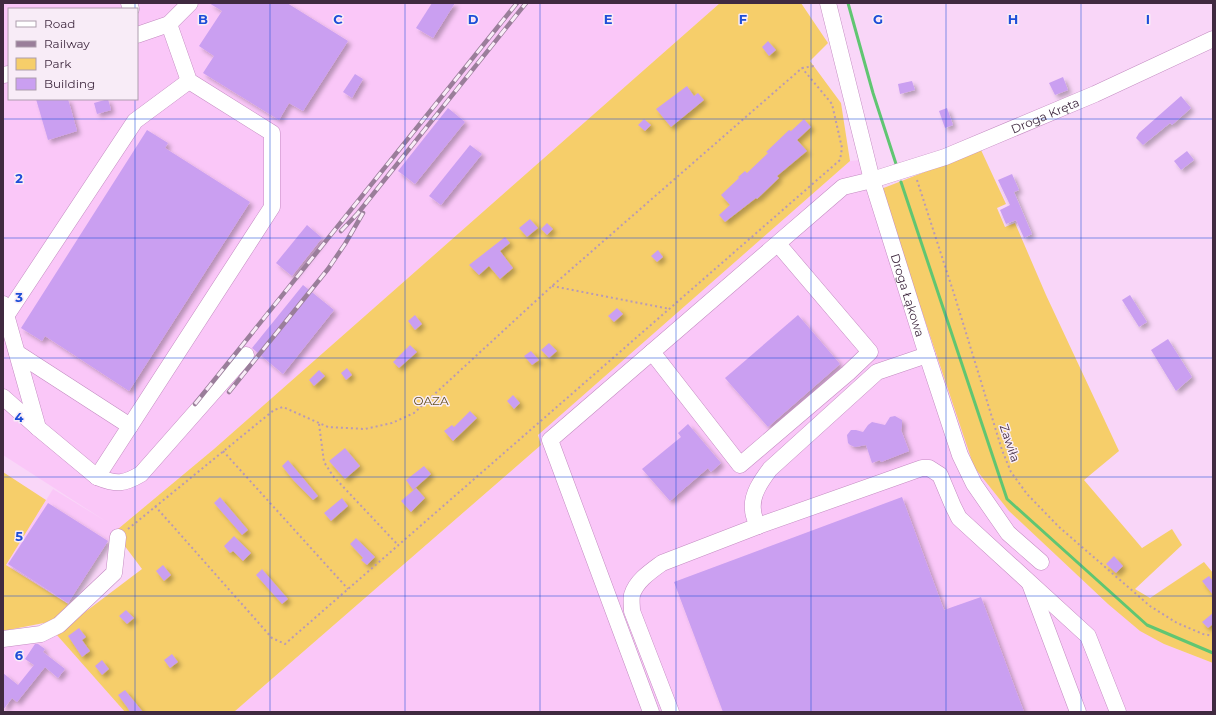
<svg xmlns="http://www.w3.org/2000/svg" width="1216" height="715" font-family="Montserrat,sans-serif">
<defs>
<filter id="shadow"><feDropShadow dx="3.5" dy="3.5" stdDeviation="2" flood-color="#0004"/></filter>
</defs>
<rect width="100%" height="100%" fill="#f9d6f8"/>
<g fill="#fac7f8" fill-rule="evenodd">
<path d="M 3,3 L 720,3 L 214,449 L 118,529 L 117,528 L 68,604 L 6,565 L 53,489 L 107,522 L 3,455 ZM 9,9 L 137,9 L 137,99 L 9,99 Z"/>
<polygon points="873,159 974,467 1009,511 1108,604 1164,644 1213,663 1213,712 234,712 541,445 538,435 850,161"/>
<polygon points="56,634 125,712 3,712 3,647 46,641"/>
</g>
<g fill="#f6ce6a">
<polygon points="720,3 801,3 828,43 810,61 841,103 850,161 538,435 541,445 234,712 125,712 56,634 142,569 115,533 118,529 214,449"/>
<polygon points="981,150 1006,204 997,208 1005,227 1015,223 1046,295 1119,451 1084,480 1142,548 1172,529 1182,545 1135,589 1150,598 1204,562 1213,573 1213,663 1164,644 1140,631 1108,604 1009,511 974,467 881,189"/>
<polygon points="3,472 46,500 6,565 68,604 61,615 54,621 3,631"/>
</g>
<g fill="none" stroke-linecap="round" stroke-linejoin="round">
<g stroke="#60c672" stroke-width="3">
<polyline points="848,3 873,93 897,167"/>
<polyline points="901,182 1007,499 1147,625 1213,653"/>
</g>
</g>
<g fill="#ca9ff1" filter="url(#shadow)">
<polygon points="209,3 287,3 348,41 303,111 289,103 279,120 203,73 214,56 199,46 222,11"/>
<polygon points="432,3 455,3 433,38 416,28"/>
<polygon points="768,41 776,50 769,56 762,47"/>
<polygon points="355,74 363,79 352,98 343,92"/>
<polygon points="1063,77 1068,90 1055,95 1049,83"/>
<polygon points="912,81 915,90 900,94 898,84"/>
<polygon points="687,86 694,96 698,93 704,100 671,127 656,109"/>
<polygon points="1181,96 1191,108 1172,125 1170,123 1143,145 1136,138 1139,133"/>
<polygon points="36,99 68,99 77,131 48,140"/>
<polygon points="108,99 111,110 97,114 94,103"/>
<polygon points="448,108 465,122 415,184 398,171"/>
<polygon points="947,108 953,125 945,128 939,111"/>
<polygon points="644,119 651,125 645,131 638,125"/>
<polygon points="804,119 811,127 797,140 807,151 777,176 779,178 757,199 756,198 725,222 719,215 730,205 721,195 739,178 738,177 745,171 747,173 768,153 766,152 789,130 791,131"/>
<polygon points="147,130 168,143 165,148 250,202 129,391 45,336 42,341 21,328"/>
<polygon points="470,145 482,154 441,205 429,196"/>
<polygon points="1187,151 1194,160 1181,170 1174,161"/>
<polygon points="1012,174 1019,190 1014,192 1032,234 1024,238 1016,220 1006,224 1000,210 1010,205 998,180"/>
<polygon points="530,219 538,228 527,237 519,228"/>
<polygon points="547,223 553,229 547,235 541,229"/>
<polygon points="307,225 322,238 292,276 276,263"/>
<polygon points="505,237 510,243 500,251 513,268 500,279 489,266 479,275 469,265"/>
<polygon points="658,250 663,257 657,262 651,256"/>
<polygon points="303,285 334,310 283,374 252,348"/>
<polygon points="1130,295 1147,322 1139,327 1122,300"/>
<polygon points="617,308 623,314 614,322 608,316"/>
<polygon points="415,315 422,324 415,330 408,321"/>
<polygon points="798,315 840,364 768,427 725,378"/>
<polygon points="1168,339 1192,377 1176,391 1151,350"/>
<polygon points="549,343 557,351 549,358 541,350"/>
<polygon points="410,345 417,352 399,368 393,362"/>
<polygon points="531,351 539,360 532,365 524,356"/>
<polygon points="347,368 352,375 346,380 341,373"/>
<polygon points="319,370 325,376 314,386 309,380"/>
<polygon points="513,395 520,403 514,409 507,401"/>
<polygon points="470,411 477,418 453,441 444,431 452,425 454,427"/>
<polygon points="895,416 902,420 902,426 901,430 909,451 881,462 880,460 872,463 866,445 855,447 850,445 848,443 847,435 851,430 856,430 863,432 868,425 872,422 885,425 890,417"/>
<polygon points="688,424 721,463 711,472 708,468 670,501 642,469 681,437 678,433"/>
<polygon points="345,448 360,466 345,479 329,461"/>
<polygon points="288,460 318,496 313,500 294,481 282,466"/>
<polygon points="424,466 431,474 413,490 406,480"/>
<polygon points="416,488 425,498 411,512 401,501"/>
<polygon points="220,497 248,530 242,535 214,503"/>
<polygon points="902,497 944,610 981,597 1024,712 723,712 674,582"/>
<polygon points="342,498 348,506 331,521 324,513"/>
<polygon points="48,503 108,541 68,603 8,564"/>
<polygon points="234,536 251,553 243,561 233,551 230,553 224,546"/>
<polygon points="356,538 375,557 367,565 361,560 363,558 350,544"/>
<polygon points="1114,556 1123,566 1116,573 1106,564"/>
<polygon points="163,565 171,575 164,581 156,571"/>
<polygon points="262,569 288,599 282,604 256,575"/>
<polygon points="1209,576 1213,581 1213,595 1202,581"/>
<polygon points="126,610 134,618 127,624 119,616"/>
<polygon points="1213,613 1213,624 1208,628 1202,622"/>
<polygon points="79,628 86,637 82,640 90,651 82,657 68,636"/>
<polygon points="35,644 38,644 45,649 43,652 65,669 58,678 45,667 17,702 12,698 3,710 3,673 18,685 34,665 25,659"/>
<polygon points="172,654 178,662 170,668 164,660"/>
<polygon points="102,660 109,669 102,675 95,666"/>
<polygon points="125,690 143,712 130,712 127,707 118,695"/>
</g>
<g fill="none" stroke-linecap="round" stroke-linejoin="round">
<defs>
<g id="minor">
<polyline points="129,3 131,9"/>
<path id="s1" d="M 828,3 L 872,180 L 927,355 L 960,455 L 974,484 L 1008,533 L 1041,562"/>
<polyline points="137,35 169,24 190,3"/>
<polyline points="3,75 9,74"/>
<polyline points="3,304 38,428 97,477 272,207 272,133 189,81 169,24"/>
<polyline points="6,316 135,121 189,81"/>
<polyline points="652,352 740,465 848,373 870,352 778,244"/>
<polyline points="17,353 130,426"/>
<polyline points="3,397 38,428"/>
<path d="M 97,477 C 117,485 124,484 141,474 L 246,355"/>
<path d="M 758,526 C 756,521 753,516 753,510 C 751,495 761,481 770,469 L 877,372 L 927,355"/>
<polyline points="1030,584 1078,712"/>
<polyline points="3,639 41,634 59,625 114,573 118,537"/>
<path id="s2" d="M 651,712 L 550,440 L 843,187 L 872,180 L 945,157 L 1095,94 L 1213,39"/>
<path d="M 671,712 L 632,611 C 632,606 631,600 632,595 C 636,581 651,571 662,563 L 758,526 L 922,468 L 929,468 L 940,475 L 953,506 L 959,518 L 1088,636 L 1118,712"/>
</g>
</defs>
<use href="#minor" stroke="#c38bc1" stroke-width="17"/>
<g stroke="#b899b7" stroke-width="2" stroke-dasharray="2 3" stroke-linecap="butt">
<polyline points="917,180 955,297 1002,450 1011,472 1027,494 1059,527 1150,606 1177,623 1203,634 1213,636"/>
<polyline points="552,286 670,309"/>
<polyline points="319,424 324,462 333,476 398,545"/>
<polyline points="223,451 348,589"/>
<polyline points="155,506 272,638 285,644 840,160 842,148 832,104 802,68"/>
<polyline points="128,529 274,410 283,407 328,427 365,429 392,423 414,413 552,286 802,68 814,66"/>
</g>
<use href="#minor" stroke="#fff" stroke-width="16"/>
<defs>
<g id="rail">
<polyline points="341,231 358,213 526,3"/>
<polyline points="229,392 328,269 345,244 363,213"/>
<polyline points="195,404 517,3"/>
</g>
</defs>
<use href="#rail" stroke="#9a7e9a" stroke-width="4.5"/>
<use href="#rail" stroke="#f8ecf7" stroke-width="3" stroke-dasharray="9" stroke-linecap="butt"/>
</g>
<path fill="none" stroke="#1d4ed8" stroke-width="1" stroke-opacity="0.55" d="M 135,3 L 135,9M 270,3 L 270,712M 405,3 L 405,712M 540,3 L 540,712M 676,3 L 676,712M 811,3 L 811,712M 946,3 L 946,712M 1081,3 L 1081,712M 135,99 L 135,712M 3,119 L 1213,119M 3,238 L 1213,238M 3,358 L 1213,358M 3,477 L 1213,477M 3,596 L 1213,596"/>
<g text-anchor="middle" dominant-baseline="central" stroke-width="3" stroke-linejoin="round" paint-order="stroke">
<g font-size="12" fill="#402a40" stroke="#f8ecf7">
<text stroke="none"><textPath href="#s2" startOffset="892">Droga Kręta</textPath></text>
<text stroke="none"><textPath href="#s1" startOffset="303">Droga Łąkowa</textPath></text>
<text transform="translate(1010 443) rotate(71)">Zawiła</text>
</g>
<g font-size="12" fill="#634f1b" stroke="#f8ecf7">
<text x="431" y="400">OAZA</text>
</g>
</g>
<g font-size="13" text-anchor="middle" font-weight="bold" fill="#1d4ed8" stroke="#f8ecf7" stroke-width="3" stroke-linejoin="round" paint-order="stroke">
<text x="203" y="24">B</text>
<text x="338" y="24">C</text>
<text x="473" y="24">D</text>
<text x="608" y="24">E</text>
<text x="743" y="24">F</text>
<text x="878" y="24">G</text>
<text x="1013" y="24">H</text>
<text x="1148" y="24">I</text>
<text x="19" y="183">2</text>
<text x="19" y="302">3</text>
<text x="19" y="422">4</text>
<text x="19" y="541">5</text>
<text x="19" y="660">6</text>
</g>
<rect width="1216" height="715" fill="none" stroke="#402a40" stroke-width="8"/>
<rect x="8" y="8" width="130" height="92" fill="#f8ecf7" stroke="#ae9eae"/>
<rect x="16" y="21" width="20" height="6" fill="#ffffff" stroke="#ae9eae"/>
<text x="44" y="28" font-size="12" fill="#402a40">Road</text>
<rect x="16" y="41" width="20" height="6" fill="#9a7e9a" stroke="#ae9eae"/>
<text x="44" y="48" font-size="12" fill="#402a40">Railway</text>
<rect x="16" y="58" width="20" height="12" fill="#f6ce6a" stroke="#ae9eae"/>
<text x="44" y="68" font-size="12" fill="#402a40">Park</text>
<rect x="16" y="78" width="20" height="12" fill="#ca9ff1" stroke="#ae9eae"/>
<text x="44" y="88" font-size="12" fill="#402a40">Building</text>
</svg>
